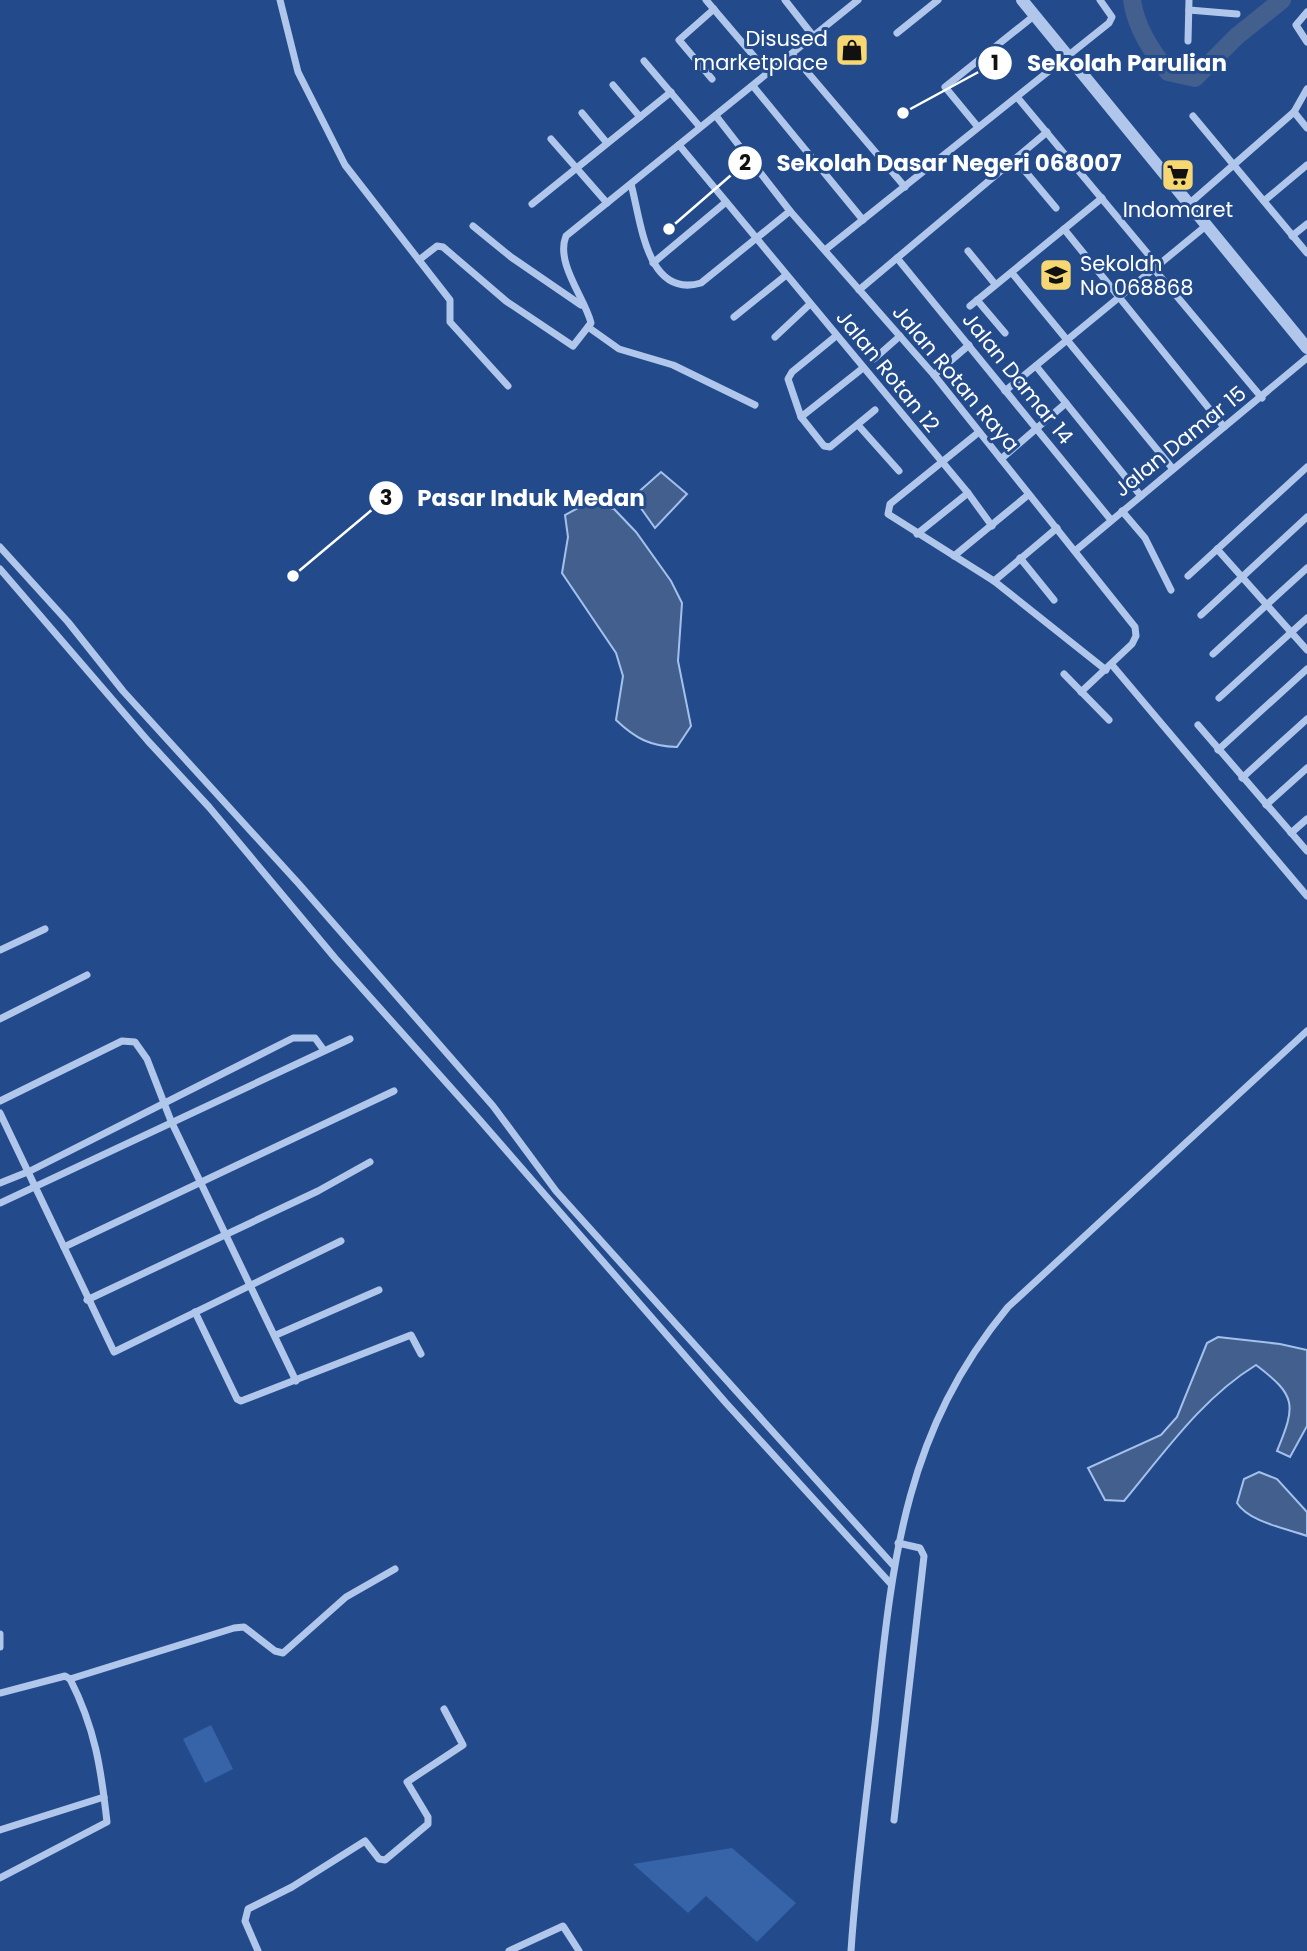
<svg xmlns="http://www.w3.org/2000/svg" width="1307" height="1951" font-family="Poppins,sans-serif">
<rect width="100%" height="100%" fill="#234b8b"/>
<g fill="#3764a8">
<polygon points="211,1725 233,1769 205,1783 183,1739"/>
<polygon points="732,1848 796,1903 757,1942 706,1896 688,1913 633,1864"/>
</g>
<g fill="#435f8e" stroke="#a4c1ec" stroke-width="2">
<polygon points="661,472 687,494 655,528 633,497"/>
<path d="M 589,502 L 614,509 L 636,532 L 671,581 L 682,603 L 678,661 L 691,726 L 677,747 C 650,746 636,739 616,720 L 623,676 L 616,653 L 562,573 L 568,537 L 565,515 Z"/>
<path d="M 1218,1337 L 1280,1344 L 1307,1350 L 1307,1426 L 1290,1457 L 1277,1451 C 1296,1405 1297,1396 1256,1365 C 1202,1398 1164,1453 1124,1501 L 1105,1500 L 1088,1468 L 1161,1435 L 1177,1417 L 1207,1343 Z"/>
<path d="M 1259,1472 L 1277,1479 L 1307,1512 L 1307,1536 C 1285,1528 1249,1522 1237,1503 L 1244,1479 Z"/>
</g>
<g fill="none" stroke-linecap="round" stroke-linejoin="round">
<path stroke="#435f8e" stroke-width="18" d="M 1132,0 C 1136,28 1151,50 1168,72 L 1195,78 L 1237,36 L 1282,0"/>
<g stroke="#b0c7eb" stroke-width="7">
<polyline points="280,0 298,72 345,165 450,300 450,322 508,386"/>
<polyline points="706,0 769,74"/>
<polyline points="785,0 814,37"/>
<polyline points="1189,10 1237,14"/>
<polyline points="1307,12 1296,25 1307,42"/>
<polyline points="897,33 938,0"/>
<polyline points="1188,41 1189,0"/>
<polyline points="792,54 905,187"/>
<polyline points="644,61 700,127"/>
<polyline points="712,79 679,40 714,9"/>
<polyline points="613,85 640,117"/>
<polyline points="753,86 863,220"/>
<polyline points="1017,97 1158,266"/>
<polyline points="1294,112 1307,128"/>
<polyline points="582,113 607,143"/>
<polyline points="716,116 790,211 934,375 1135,627 1136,636 1132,644 1081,692"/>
<polyline points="1193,116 1307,253"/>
<polyline points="978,127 945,87 1035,15"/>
<polyline points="551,139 607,203"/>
<polyline points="679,145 968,493 992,526"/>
<polyline points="1015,159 1056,208"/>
<path d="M 631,184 C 641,220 646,299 701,283 L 790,211"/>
<polyline points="1264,201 1307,165"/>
<polyline points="1190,203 1294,112 1307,89"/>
<polyline points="532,204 671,92"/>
<polyline points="473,226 511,257 581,305"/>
<polyline points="1064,229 1224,427"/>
<polyline points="1292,236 1307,224"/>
<polyline points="825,250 1109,23 1112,17 1100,0"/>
<polyline points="968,251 995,284"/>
<polyline points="897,258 1111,520"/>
<path d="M 419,260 L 437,246 L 443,247 L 506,301 L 573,346 L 591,323 C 585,298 555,263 566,236 L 858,0"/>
<polyline points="653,263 726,202"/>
<polyline points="1154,269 1262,398"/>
<polyline points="1012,273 1173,469"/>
<polyline points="859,290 1047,132"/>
<polyline points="977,300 1005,333"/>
<polyline points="970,306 1102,198"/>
<polyline points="734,317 785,276"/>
<polyline points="588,327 619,349 673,365 755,405"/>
<polyline points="836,336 792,372 788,379 801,417 824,446 830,447 875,410"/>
<polyline points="775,337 810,304"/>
<polyline points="874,359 900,336"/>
<polyline points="1036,366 1141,496"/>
<polyline points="934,375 969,345"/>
<polyline points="1005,391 1207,225"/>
<polyline points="801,417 863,368"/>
<polyline points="858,425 899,471"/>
<polyline points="979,432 890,504 888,514 994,581 1106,670"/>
<polyline points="1001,459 1066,403"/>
<polyline points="1122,511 1145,538 1171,590"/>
<polyline points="917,534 968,493"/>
<polyline points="0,547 68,622 123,691 299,884 493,1106 556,1191 893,1565"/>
<polyline points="1217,549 1307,650"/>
<polyline points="1075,551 1307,358"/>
<polyline points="954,556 1028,495"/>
<polyline points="1020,558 1054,600"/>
<polyline points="0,569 148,741 209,807 335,958 478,1118 726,1403 890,1583"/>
<polyline points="1188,576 1307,467"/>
<polyline points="994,581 1057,528"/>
<polyline points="1201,615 1307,517"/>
<polyline points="1213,654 1307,568"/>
<polyline points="1112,665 1307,896"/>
<polyline points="1064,674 1109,720"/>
<polyline points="1219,698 1307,618"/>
<polyline points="1198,725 1307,851"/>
<polyline points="1218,750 1307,669"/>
<polyline points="1242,778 1307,719"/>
<polyline points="1266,805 1307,768"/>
<polyline points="1291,833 1307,819"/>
<polyline points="0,950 45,929"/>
<polyline points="0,1019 87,975"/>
<polyline points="0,1101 122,1041 135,1042 147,1059 171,1121 296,1381"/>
<polyline points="0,1113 114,1352 341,1241"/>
<polyline points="0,1183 30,1171 293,1038 315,1038 323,1049"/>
<polyline points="0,1203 350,1039"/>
<polyline points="64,1247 394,1091"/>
<polyline points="87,1300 318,1191 370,1162"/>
<polyline points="195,1312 237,1399 241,1401 411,1335 421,1354"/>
<polyline points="276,1335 379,1290"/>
<polyline points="0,1634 0,1647"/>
<polyline points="0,1693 65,1676 70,1679 234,1628 244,1627 275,1651 283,1653 346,1597 395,1569"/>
<polyline points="894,1820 924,1556 920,1548 898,1543"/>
<polyline points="0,1830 104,1797"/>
<path d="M 0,1878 L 107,1822 C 101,1768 95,1728 70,1679"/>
<polyline points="258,1951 245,1921 248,1909 292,1887 365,1841 379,1859 385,1860 428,1824 428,1817 407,1782 463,1745 444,1709"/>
<polyline points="509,1951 563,1926 579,1951"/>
<path d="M 851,1951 C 856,1875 866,1800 875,1724 C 892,1566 902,1435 1008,1307 L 1307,1031"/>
</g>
<polyline stroke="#b0c7eb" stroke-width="12" points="1022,0 1307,348"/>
</g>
<defs>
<symbol id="shop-square" viewBox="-11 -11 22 22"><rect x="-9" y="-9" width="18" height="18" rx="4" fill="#f6d772" stroke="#234b8b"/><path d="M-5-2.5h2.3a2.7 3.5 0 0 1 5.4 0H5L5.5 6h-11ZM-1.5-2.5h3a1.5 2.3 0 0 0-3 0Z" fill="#111"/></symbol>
<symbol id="supermarket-square" viewBox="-11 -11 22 22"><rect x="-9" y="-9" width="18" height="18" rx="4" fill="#f6d772" stroke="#234b8b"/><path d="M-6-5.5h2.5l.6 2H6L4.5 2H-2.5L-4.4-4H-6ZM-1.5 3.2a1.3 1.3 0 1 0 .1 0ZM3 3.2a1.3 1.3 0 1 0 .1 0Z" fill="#111"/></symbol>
<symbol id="school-square" viewBox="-11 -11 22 22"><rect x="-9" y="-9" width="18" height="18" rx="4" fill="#f6d772" stroke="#234b8b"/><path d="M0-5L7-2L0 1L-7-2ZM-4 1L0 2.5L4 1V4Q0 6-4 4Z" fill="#111"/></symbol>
</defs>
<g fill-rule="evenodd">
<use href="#shop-square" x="833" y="31" width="38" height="38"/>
<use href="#supermarket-square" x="1159" y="156" width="38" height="38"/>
<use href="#school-square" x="1037" y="256" width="38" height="38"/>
</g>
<g text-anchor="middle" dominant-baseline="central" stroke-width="6" stroke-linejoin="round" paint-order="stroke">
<g font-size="21" fill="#fff" stroke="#234b8b" text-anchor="end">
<text x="828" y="38">Disused<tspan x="828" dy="24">marketplace</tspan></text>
<text x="1178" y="209" text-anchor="middle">Indomaret</text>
<text x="1080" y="263" text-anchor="start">Sekolah<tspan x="1080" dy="24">No 068868</tspan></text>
</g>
<g font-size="21" fill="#fff" stroke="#234b8b">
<text transform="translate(888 371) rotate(51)">Jalan Rotan 12</text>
<text transform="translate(956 378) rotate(50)">Jalan Rotan Raya</text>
<text transform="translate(1018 378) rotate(51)">Jalan Damar 14</text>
<text transform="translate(1180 441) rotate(-39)">Jalan Damar 15</text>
</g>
</g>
<path fill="none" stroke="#fff" stroke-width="2.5" d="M903 113L995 63M669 229L745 163M293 576L386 498"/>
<g fill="#fff" stroke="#234b8b" stroke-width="2.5">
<circle cx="903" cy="113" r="7"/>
<circle cx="669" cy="229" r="7"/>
<circle cx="293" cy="576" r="7"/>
<circle cx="995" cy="63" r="18"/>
<circle cx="745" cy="163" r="18"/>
<circle cx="386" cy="498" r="18"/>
</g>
<g font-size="21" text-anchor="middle" font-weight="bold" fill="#111">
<text x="995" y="70">1</text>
<text x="745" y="170">2</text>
<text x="386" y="505">3</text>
</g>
<g font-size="23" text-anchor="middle" font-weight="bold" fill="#fff" stroke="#234b8b" stroke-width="6" stroke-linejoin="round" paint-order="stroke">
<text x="1127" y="71">Sekolah Parulian</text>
<text x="949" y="171">Sekolah Dasar Negeri 068007</text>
<text x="531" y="506">Pasar Induk Medan</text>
</g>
</svg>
